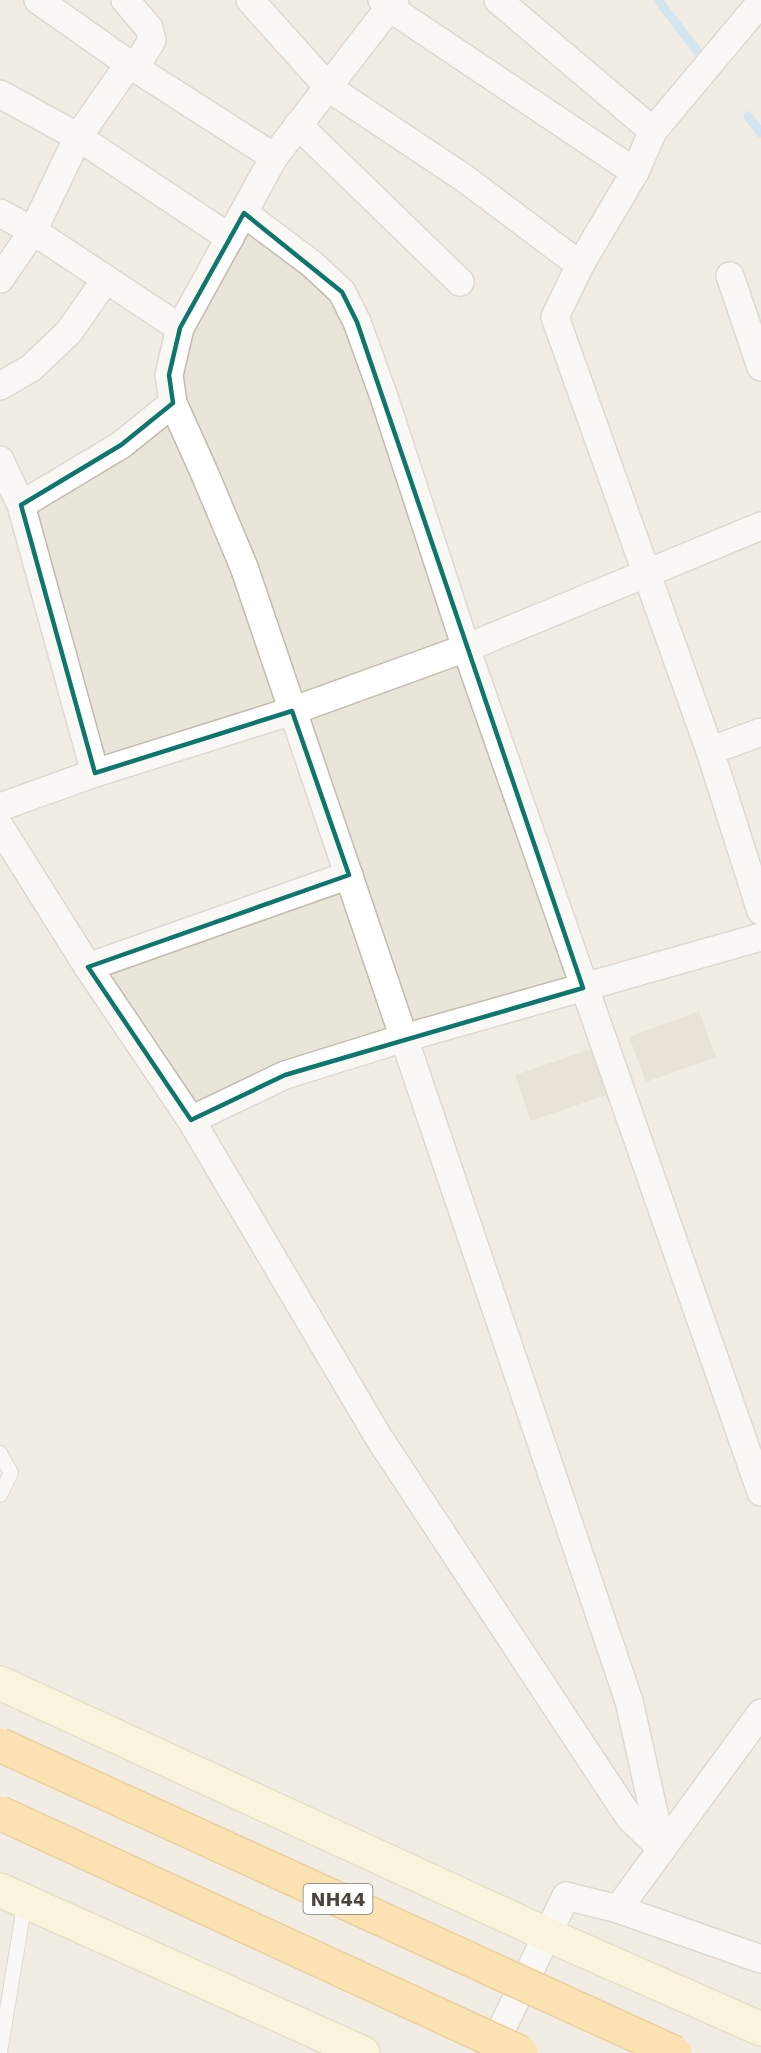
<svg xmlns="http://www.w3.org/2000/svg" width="761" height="2053" font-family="'DejaVu Sans',sans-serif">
<rect width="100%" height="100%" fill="#f6f3ec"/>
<rect fill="#eae5da" x="0" y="0" width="761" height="2053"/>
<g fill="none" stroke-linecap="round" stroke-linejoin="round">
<g stroke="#a9d4f2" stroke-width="9">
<polyline points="658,0 698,52"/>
<polyline points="748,116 761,133"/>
</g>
</g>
<g fill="#d8cfc1">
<polygon points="699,1011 716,1057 646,1082 629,1037"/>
<polygon points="597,1047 612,1093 531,1121 515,1075"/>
</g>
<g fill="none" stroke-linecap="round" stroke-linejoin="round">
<defs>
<g id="lane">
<polyline points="0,1453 11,1473 0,1495"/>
<polyline points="0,2052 25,1901"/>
</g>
<g id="street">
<polyline points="38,0 129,64 274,157 180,328 169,375 173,403 204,472 244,567 629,1701 662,1849"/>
<polyline points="125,0 149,28 152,40 135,68"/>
<polyline points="250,0 329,88 464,178 580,265"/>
<polyline points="382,0 390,8 635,172"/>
<polyline points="498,0 653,131"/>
<polyline points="761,2 653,131 635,172 580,265 555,317 710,751 761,911"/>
<polyline points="0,94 78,137 230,238"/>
<polyline points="298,125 460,282"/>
<polyline points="274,157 395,0"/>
<polyline points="0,213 33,231 180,328"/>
<polyline points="244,213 312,264 342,292 357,322 384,397 466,648 761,1492"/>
<polyline points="730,276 761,367"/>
<polyline points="0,279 33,231 78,137 129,64"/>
<polyline points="0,386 31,368 69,332 106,279"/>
<polyline points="0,460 21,505 121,445 173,403"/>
<polyline points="21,505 95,773"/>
<polyline points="710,751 761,732"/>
<polyline points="0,807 95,773 292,711 466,648 761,526"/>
<polyline points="0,827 88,967 191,1120 379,1438 629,1817 662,1849"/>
<polyline points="88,967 349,875"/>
<polyline points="191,1120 285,1075 404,1038 761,937"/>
<polyline points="618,1909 761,1713"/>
<polyline points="490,2053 566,1896 618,1909 761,1959"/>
</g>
<g id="secondary">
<polyline points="0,1683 546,1934 761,2029"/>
<polyline points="0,1890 363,2053"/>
</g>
</defs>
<use href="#lane" stroke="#c2bbae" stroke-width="16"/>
<use href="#street" stroke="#c2bbae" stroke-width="30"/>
<use href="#secondary" stroke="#d6c79b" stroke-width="36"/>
<use href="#lane" stroke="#fff" stroke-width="14"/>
<use href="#street" stroke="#fff" stroke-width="27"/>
<use href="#secondary" stroke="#fff3cd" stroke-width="33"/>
<defs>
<g id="highway-bridge">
<polyline points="0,1745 675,2053"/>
<polyline points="0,1813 521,2053"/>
</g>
</defs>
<use href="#highway-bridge" stroke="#e0a43c" stroke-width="36" stroke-linecap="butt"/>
<use href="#highway-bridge" stroke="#ffcf6e" stroke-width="33"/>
</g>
<path d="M0 0H761V2053H0ZM 244,213 L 342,292 L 357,322 L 583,988 L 285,1075 L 191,1120 L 88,967 L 349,875 L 292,711 L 95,773 L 21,505 L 121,445 L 173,403 L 169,375 L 180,328 Z" fill="#f6f3ec" fill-opacity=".55" fill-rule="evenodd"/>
<path fill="none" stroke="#0f766e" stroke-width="4.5" stroke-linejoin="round" d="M 244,213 L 342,292 L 357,322 L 583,988 L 285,1075 L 191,1120 L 88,967 L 349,875 L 292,711 L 95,773 L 21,505 L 121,445 L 173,403 L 169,375 L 180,328 Z"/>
<g text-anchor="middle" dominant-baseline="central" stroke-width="6" stroke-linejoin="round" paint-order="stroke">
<rect fill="#fff" stroke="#817c74" stroke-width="1.5" x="303.5" y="1884" width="69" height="30" rx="4.5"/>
<g font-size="18" font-weight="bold" fill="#4b4439">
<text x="338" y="1899">NH44</text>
</g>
</g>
</svg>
